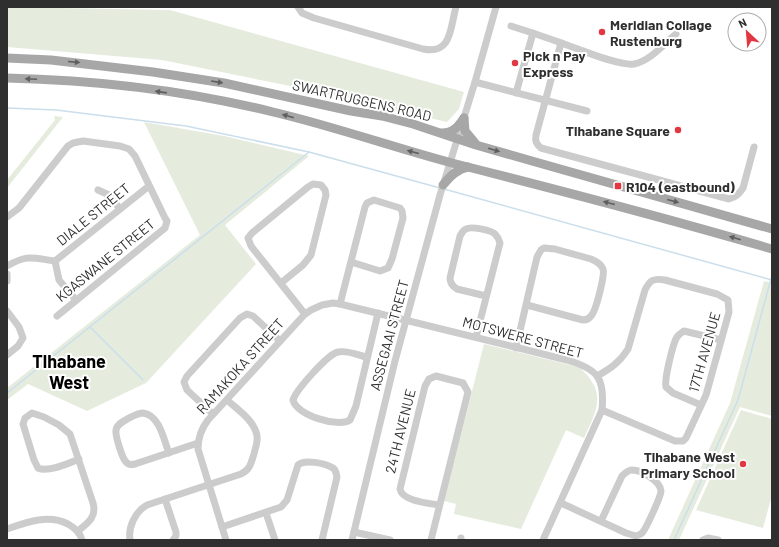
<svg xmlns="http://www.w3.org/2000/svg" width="779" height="547" font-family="Barlow,sans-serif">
<rect width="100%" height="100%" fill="#fff"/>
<g fill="#e5ecde">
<polygon points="7,7 170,10 464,92 459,109 447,122 315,91 162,60 7,47"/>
<polygon points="54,116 63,117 7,188 7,180 55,120"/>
<polygon points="144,122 224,136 309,156 225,225 256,264 146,383 87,411 28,384 7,400 7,388 200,235"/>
<polygon points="764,281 772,283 772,416 740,407 679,540 668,540 730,403"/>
<path d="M 484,344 L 579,367 C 607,392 598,408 584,438 L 566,430 L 521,529 L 454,514 L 456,504 L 444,501 Z"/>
<polygon points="741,410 772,419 772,495 763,528 696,510"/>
</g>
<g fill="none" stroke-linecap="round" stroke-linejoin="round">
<g stroke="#cbdeeb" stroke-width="1.5">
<polyline points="7,108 56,110 186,126 309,152 440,188"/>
<polyline points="444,189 772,280"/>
<polyline points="90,327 143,380"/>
<polyline points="7,393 309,152"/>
<polyline points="674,540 738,400 771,279"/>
</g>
<g stroke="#ccc" stroke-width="7">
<path d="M 298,7 L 302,13 L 314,18 L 423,49 C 452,55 450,28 456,7"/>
<path d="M 511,26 C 533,33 554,40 575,48 C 589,53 620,66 634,64 C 650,61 664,44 676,34"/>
<path d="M 561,43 L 536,135 C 535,141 536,144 541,148 L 729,199 C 736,197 739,194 743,188 L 754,147"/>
<polyline points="475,82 587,111"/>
<polyline points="516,93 533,33"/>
<polyline points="98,190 109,195 120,209"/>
<polyline points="7,217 19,208 68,146 73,143 83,141 120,146 129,149 135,156 165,218 167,221 165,228 57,316"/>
<polyline points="55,261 59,280 76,300"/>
<path d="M 7,266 C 28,254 32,258 55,261 L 149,186"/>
<polyline points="7,274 7,281"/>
<polyline points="281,283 303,265 311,255 326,195 325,190 321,185 313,184 308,187 252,233 248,238 251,246 305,314"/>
<polyline points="340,304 365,207 367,203 374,200 400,208 402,211 403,218 392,259 388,268 380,271 351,262"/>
<polyline points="7,311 19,327 23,338 18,346 7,355"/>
<path d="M 476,337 L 500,243 C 499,239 498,237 495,234 C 491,230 471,226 466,229 C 463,230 462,233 460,236 L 450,278 C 450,283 452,286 457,289 L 486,296"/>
<path d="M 516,348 L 537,257 L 541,250 L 544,248 L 555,249 L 591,259 C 596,261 601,264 603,269 C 605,275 596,311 591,316 C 589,319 586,320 583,320 L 527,305"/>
<path d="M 366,357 C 358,355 347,350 338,352 C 328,354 296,390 293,400 C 296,415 338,428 350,420 L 356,406 L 378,313"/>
<path d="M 597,376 C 610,369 620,362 628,349 L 645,290 C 650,280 653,278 665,280 L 717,294 L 728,300 L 729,312 L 706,395 L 686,438 L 683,441 L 675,441 L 602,410"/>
<path d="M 701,405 L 673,393 L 666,387 C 664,380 673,343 677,337 C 679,334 681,333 684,331 L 721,340"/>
<polyline points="213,414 187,390 184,382 187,376 240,318 247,314 253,316 280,341"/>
<path d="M 169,453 C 164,441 160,415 143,413 C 139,413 133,416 129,418 C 124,421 117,424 116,430 C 115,435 122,458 126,462 C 129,465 131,465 135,464 L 198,443"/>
<polyline points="165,499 176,532 176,536 173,540"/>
<path d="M 561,503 L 626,533 L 636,536 C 638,535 640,535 642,533 C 646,529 661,496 661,491 C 660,481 642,470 632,470 C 628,470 625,473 622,476 L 601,521"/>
<polyline points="266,513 275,540"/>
<path d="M 222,527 L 281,507 L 287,500 L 298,465 C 304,459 325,463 333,468 C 336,470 336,473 337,477 L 322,540"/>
<path d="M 7,529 C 27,522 48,514 68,524 C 75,528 80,532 82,540"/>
<path d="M 78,531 C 88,523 97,517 93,503 L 70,434 L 59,425 L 44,417 L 32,413 L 25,418 L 23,424 L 34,460 L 38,468 C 48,473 69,463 79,459"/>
<polyline points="354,532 390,540"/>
<path d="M 130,540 C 128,527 135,512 147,505 L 241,474 C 250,470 251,463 254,454 C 255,449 258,442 257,436 C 255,421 237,409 227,400"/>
<path d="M 226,540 L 198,449 C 198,438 201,429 208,420 L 305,314 L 311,310 L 322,305 L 333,303 L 340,304 L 567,360 C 598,369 605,378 602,410 L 543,540"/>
<polyline points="352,540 395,361 440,195 475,82 496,7"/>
<path d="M 431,540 L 468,392 L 463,383 L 436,376 L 429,379 L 425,386 L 400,489 C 402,501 428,503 439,505"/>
<polyline points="461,540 461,538"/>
<polyline points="703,540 708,538 718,540"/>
</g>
<g stroke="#a7a7a7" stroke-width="9">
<polyline points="7,58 51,60 153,72 224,83 351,111 382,116 413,124 476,145 532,161 772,229"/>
<path d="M 7,78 C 94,80 188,91 273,112 C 333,126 392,147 452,163 C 559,190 666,218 772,249"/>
<polyline points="464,118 465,131 475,143"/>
<path d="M 442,133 C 453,133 458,127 464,118"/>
<path d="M 443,185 C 450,176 457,169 468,167"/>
</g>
</g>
<defs><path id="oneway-solid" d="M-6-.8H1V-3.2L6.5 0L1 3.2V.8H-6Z"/></defs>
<g fill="#5f5f5f">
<use href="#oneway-solid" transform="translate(74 62) rotate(5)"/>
<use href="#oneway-solid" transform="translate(31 79) rotate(-177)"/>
<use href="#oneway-solid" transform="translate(217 82) rotate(9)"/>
<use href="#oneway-solid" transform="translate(161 92) rotate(-172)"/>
<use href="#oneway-solid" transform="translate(288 116) rotate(-164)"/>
<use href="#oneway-solid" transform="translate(494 150) rotate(16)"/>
<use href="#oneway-solid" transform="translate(413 152) rotate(-165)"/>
<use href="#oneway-solid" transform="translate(673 201) rotate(15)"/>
<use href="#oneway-solid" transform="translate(609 203) rotate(-165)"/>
<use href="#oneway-solid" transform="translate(735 238) rotate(-164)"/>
</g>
<g fill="#e13743" stroke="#fff" stroke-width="1.5">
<circle cx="602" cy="32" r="4"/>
<circle cx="515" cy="63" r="4"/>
<circle cx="678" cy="130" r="4"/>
<rect x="614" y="182" width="8" height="8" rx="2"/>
<circle cx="743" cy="464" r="4"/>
</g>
<g text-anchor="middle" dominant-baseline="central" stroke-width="4" stroke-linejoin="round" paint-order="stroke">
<g font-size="14" font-weight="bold" fill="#2f2f2f" stroke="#fff" text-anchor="start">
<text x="610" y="24">Meridian Collage<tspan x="610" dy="16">Rustenburg</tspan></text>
<text x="523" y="55">Pick n Pay<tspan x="523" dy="16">Express</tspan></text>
<text x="670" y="130" text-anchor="end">Tlhabane Square</text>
<text x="626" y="186">R104 (eastbound)</text>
<text x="735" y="456" text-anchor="end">Tlhabane West<tspan x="735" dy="16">Primary School</tspan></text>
</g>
<g font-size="14" fill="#2f2f2f" stroke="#fff">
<text transform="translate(362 100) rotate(13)">SWARTRUGGENS ROAD</text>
<text transform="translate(93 214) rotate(-39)">DIALE STREET</text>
<text transform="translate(105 260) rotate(-39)">KGASWANE STREET</text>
<text transform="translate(389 335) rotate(-75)">ASSEGAAI STREET</text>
<text transform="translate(523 337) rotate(15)">MOTSWERE STREET</text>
<text transform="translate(704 352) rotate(-74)">17TH AVENUE</text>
<text transform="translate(240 366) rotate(-48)">RAMAKOKA STREET</text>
<text transform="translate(400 431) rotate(-76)">24TH AVENUE</text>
</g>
<g font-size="18" font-weight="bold" fill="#000" stroke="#fff">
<text x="69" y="361">Tlhabane<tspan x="69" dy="21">West</tspan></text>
</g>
</g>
<rect width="779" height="547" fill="none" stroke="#2f2f2f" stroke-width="16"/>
<g transform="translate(747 32) rotate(334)"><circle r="19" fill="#ffffff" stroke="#acacac"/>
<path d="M0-3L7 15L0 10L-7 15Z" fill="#e13743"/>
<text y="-6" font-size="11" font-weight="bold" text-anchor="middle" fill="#2f2f2f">N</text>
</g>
</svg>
